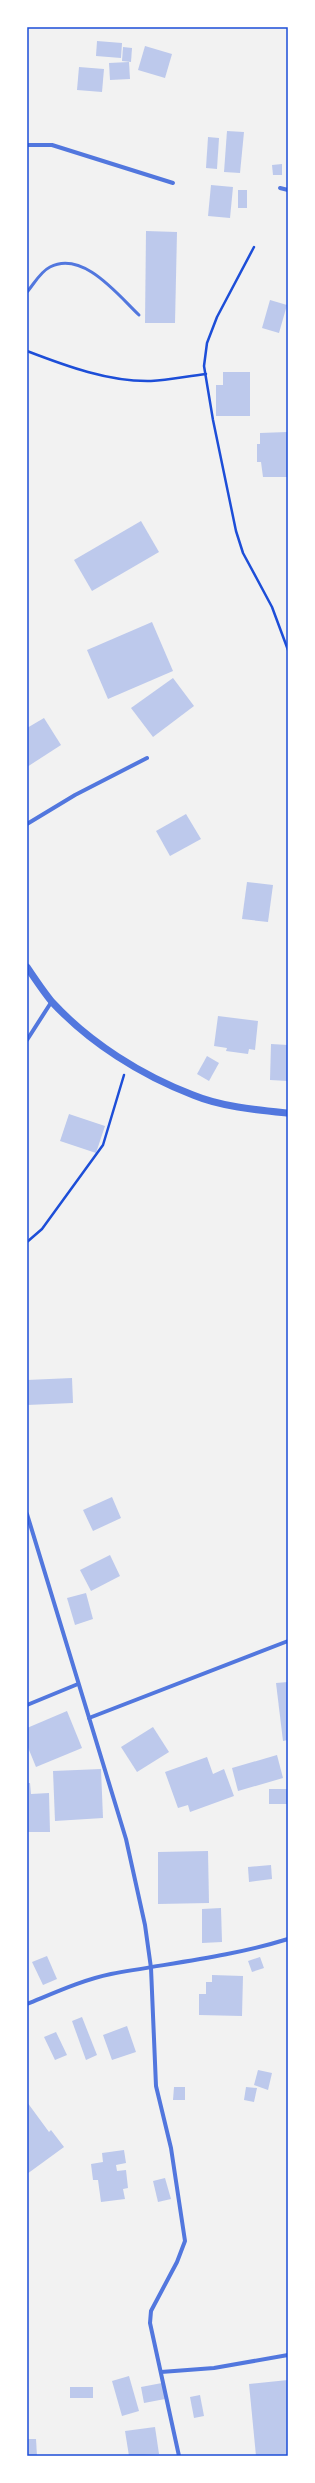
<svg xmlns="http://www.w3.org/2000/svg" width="315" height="2483" font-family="Raleway,sans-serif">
<rect width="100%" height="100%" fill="#f2f2f2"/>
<g fill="#bdc9ec">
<polygon points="97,41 122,43 121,58 96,56"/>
<polygon points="145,46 172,54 165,78 138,70"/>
<polygon points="123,47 132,48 131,62 122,61"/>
<polygon points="129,62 130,79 110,80 109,63"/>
<polygon points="79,67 104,69 102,92 77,90"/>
<polygon points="227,131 244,132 240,173 224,172"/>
<polygon points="208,137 219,138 217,169 206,168"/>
<polygon points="282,164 282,175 273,175 272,165"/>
<polygon points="211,185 233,187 230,218 208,216"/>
<rect x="238" y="190" width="9" height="18"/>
<polygon points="146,231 177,232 175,323 145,323"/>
<polygon points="270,300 287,305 279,333 262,328"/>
<polygon points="223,372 250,372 250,416 216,416 216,385 223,385"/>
<polygon points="287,432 287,477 263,477 261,462 257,462 257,444 260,444 260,433"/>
<polygon points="141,521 159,552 92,591 74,560"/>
<polygon points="152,622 173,671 108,699 87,650"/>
<polygon points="173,678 194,706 153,737 131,708"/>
<polygon points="44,718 61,745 27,767 27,728"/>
<polygon points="186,814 201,839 170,856 156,831"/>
<polygon points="247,882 273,885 268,922 242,919"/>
<polygon points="218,1016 258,1021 255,1050 249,1049 248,1054 226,1051 227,1048 214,1046"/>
<polygon points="271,1044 288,1045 288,1081 270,1080"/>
<polygon points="207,1056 219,1063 209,1081 197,1074"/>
<polygon points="69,1114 105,1126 96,1153 60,1141"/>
<polygon points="72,1378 73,1403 27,1405 27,1380"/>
<polygon points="112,1497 121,1518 93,1531 83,1510"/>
<polygon points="110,1555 120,1576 91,1591 80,1570"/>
<polygon points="86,1593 93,1619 75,1625 67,1598"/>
<polygon points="288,1682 288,1740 283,1741 276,1683"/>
<polygon points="67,1711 82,1748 36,1767 27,1745 27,1728"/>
<polygon points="153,1727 169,1752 137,1772 121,1747"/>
<polygon points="277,1755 283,1778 238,1791 232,1768"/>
<polygon points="207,1757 213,1774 224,1769 234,1796 190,1812 188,1805 178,1808 165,1772"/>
<polygon points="101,1769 103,1818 55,1821 53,1771"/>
<polygon points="27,1783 30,1783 31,1794 49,1793 50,1832 27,1832"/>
<rect x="269" y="1789" width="18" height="15"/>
<polygon points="208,1851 209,1903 158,1904 158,1852"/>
<polygon points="271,1865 272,1879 249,1882 248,1867"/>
<polygon points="221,1908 222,1942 202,1943 202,1909"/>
<polygon points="47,1956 57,1979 43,1985 32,1962"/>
<polygon points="260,1957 264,1968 252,1972 248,1961"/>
<polygon points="212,1975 243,1976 242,2016 199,2015 199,1994 206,1994 206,1982 212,1982"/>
<polygon points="82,2017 97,2055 86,2060 72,2021"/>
<polygon points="127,2026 136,2052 112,2060 103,2035"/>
<polygon points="56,2032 67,2055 55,2060 44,2037"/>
<polygon points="258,2070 272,2073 268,2090 254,2085"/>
<polygon points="174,2087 185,2087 185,2100 173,2100"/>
<polygon points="246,2087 257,2088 254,2102 244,2100"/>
<polygon points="27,2102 49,2132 51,2130 64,2147 27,2174"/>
<polygon points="124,2150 126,2163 116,2165 117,2171 126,2170 128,2188 123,2189 125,2199 101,2202 98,2180 93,2180 91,2164 103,2162 102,2153"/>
<polygon points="165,2178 171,2199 158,2202 153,2181"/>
<polygon points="129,2376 139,2411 122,2416 112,2381"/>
<polygon points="288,2380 288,2456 256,2456 249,2384"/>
<polygon points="162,2383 165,2399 144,2403 141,2387"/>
<rect x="70" y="2387" width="23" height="11"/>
<polygon points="200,2395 204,2416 194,2418 190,2397"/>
<polygon points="155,2427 159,2454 129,2456 125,2431"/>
<polygon points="27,2439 36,2439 37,2456 27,2456"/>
</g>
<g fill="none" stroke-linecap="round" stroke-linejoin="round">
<g stroke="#1d4ed8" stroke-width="2.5">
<polyline points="254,247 217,317 207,343 204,366 213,420 236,531 243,553 272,607 288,650"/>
<path d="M 27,351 C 66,366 109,382 151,381 C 169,380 188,376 206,374"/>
<polyline points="27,1242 42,1229 103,1145 124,1075"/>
</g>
<path stroke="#5277de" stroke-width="3" d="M 27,292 C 34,284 40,272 50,267 C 83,250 118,295 139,315"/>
<g stroke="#5277de" stroke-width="4">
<polyline points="27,145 52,145 173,183"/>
<polyline points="280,188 288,190"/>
<polyline points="27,824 75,795 147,758"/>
<polyline points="27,1040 52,1001"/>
<polyline points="27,1514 126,1839 145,1925 151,1968 156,2086 171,2148 185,2241 177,2262 151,2311 150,2323 179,2456"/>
<polyline points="27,1705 78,1684"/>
<polyline points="89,1718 288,1641"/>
<path d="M 27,2004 C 54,1993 82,1980 111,1974 C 170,1963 230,1957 288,1939"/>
<polyline points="161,2372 214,2368 288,2355"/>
</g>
<path stroke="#5277de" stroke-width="7" d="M 27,967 C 35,979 43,991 52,1002 C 90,1043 141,1075 193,1095 C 222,1107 257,1110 288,1113"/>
</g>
<rect width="315" height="2483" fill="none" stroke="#ffffff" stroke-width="56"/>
<rect x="28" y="28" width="259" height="2427" fill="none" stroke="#1d4ed8" stroke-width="1.5"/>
</svg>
